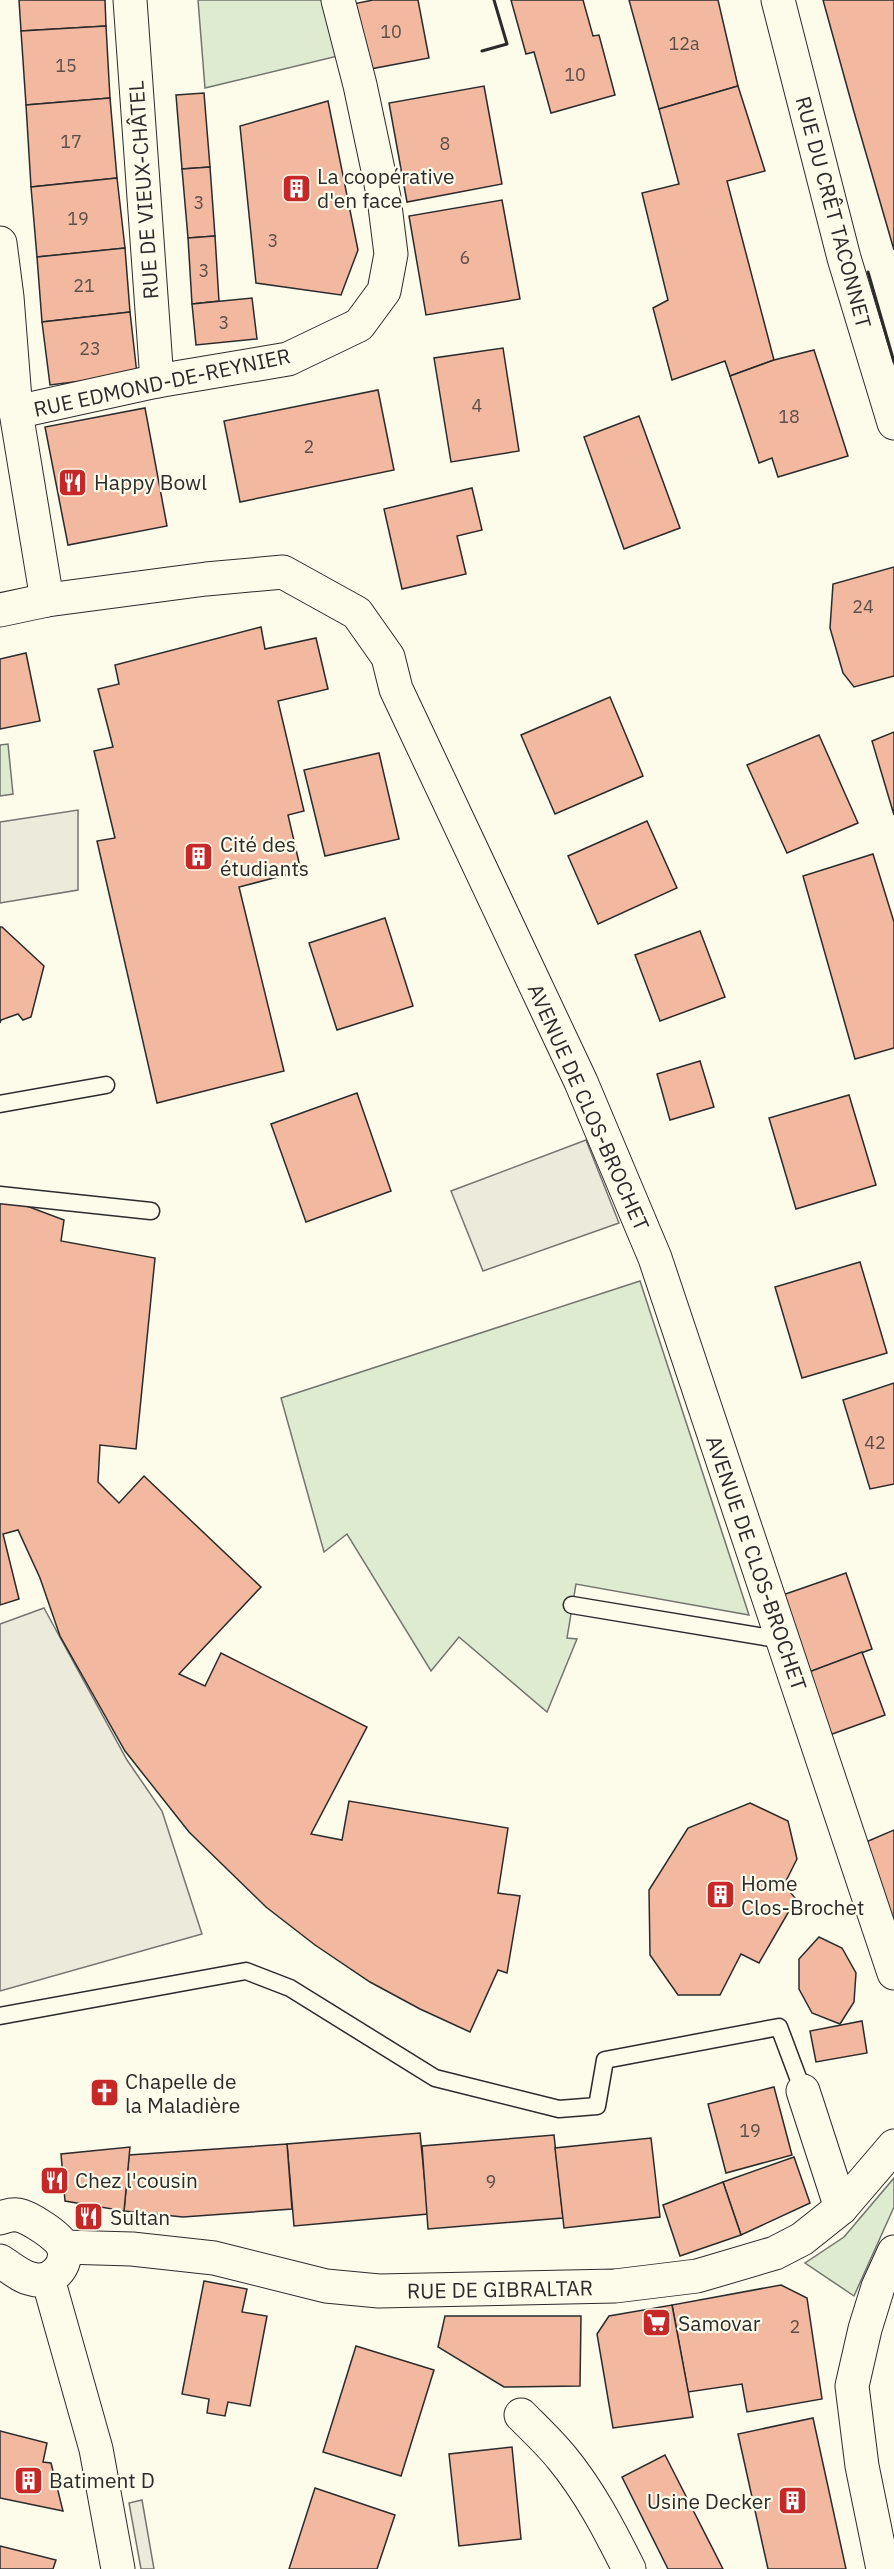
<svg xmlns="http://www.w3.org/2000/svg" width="894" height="2569" font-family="'IBM Plex Sans',sans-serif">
<rect width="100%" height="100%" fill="#fdfbea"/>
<g fill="#deebd1" stroke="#74746e" stroke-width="1.5">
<polygon points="198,0 328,0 342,55 205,88"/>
<polygon points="8,744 13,794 0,796 0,745"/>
<polygon points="640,1281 749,1615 576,1584 567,1638 577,1639 547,1712 459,1637 431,1671 347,1534 324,1552 281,1398"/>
<polygon points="894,2178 894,2207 854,2296 805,2263 844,2237"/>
</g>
<g fill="#eceadb" stroke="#74746e" stroke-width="1.5">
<polygon points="78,810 78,890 0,903 0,822"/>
<polygon points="586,1140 619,1223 483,1271 451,1191"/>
<polygon points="44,1608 127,1760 162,1811 202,1934 0,1991 0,1624"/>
<polygon points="142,2500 154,2569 141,2569 129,2503"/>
</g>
<g fill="#f2b8a0" stroke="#2b2b2b" stroke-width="1.5">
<polygon points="19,0 105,0 106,26 21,31"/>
<polygon points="373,0 418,0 429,58 365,70 353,4"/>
<polygon points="511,0 583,0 593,36 599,35 615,95 551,113 534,52 526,54"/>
<polygon points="629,0 718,0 738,86 659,109"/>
<polygon points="823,0 894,0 894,250 854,112"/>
<polygon points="106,26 110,98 26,105 21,31"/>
<polygon points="484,86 502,184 407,202 389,103"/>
<polygon points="738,86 765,171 727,181 774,360 730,376 725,361 672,380 653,308 668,300 642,193 679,184 659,109"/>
<polygon points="204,93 210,167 182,169 176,95"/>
<polygon points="110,98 117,178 31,187 26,105"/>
<polygon points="328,101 358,250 341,295 256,283 240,126"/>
<polygon points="210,167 215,236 188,238 182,169"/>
<polygon points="117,178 125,248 37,257 31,187"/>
<polygon points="502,200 520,299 426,315 409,216"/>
<polygon points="215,236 219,301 192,304 188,238"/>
<polygon points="125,248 130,312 42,322 37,257"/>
<polygon points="252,298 257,339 196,345 192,304"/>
<polygon points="130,312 137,374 50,385 42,322"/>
<polygon points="503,348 519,451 451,462 434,358"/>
<polygon points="814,350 848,456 778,477 772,458 759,463 730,376 774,360"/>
<polygon points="378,390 394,470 240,502 224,421"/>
<polygon points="145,408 167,526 68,545 45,427"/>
<polygon points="639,416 680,528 624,549 584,437"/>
<polygon points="472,488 482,530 457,536 466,574 402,589 384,509"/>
<polygon points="894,567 894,676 854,687 843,673 830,628 833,584"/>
<polygon points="261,627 265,649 316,638 328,689 278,701 304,811 288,815 301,871 239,887 284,1071 157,1103 97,841 115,838 94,751 113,747 98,689 119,684 115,665"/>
<polygon points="26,653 40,721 0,729 0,659"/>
<polygon points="610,697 643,776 555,814 521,735"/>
<polygon points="894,732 894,815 872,741"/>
<polygon points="819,735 858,823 787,853 747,765"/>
<polygon points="379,753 399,839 325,856 304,770"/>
<polygon points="647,821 677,888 598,924 568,856"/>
<polygon points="873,854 894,922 894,1048 855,1059 803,876"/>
<polygon points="385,918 413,1006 337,1030 309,943"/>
<polygon points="0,927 2,927 44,966 31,1017 23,1020 18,1014 1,1020 0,1023"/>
<polygon points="700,931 725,997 660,1021 635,955"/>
<polygon points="700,1061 714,1107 670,1120 657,1074"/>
<polygon points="357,1093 391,1191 306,1222 271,1124"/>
<polygon points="849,1095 876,1185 796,1209 769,1118"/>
<polygon points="0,1196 64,1220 61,1241 155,1258 136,1449 100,1445 98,1482 119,1503 144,1476 261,1587 179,1674 205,1686 221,1653 367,1727 311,1834 342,1840 349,1801 508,1828 498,1893 520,1896 507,1973 498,1970 470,2032 420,2009 370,1982 315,1945 266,1907 189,1832 125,1751 60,1636 40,1578 18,1530 3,1534 19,1599 0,1605"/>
<polygon points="860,1262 887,1353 802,1378 775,1287"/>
<polygon points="894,1383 894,1484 870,1489 843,1400"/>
<polygon points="846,1573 872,1649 801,1675 774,1598"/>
<polygon points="862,1652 885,1715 824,1737 801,1675"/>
<polygon points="750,1803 788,1821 797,1859 784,1885 796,1899 759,1963 741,1954 720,1995 678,1995 650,1955 649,1890 688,1828"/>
<polygon points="894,1830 894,1931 866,1842"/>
<polygon points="819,1937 842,1948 856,1973 854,2002 840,2024 812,2013 799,1989 799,1959"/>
<polygon points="862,2021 867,2053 816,2062 810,2031"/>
<polygon points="774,2087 792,2155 726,2173 708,2104"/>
<polygon points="420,2133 428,2214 294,2226 287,2144"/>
<polygon points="554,2135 563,2218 428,2229 422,2146"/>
<polygon points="651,2138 660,2217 564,2228 555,2148"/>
<polygon points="287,2144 292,2209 183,2217 124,2211 129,2155"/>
<polygon points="130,2147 124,2211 65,2201 61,2154"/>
<polygon points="794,2157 810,2203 741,2235 723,2182"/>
<polygon points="723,2182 741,2235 680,2256 663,2205"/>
<polygon points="204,2281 247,2289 242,2312 267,2316 250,2406 228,2402 225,2416 207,2413 209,2399 182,2394"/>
<polygon points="781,2285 807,2298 822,2399 747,2412 742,2384 688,2392 672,2305"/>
<polygon points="672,2305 693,2417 613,2428 597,2334 609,2316"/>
<polygon points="445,2316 581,2316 580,2386 504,2387 438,2347"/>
<polygon points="356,2346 434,2370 401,2476 323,2452"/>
<polygon points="813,2418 846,2569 768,2569 738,2434"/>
<polygon points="0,2431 47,2443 43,2462 51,2463 63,2511 0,2498"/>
<polygon points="512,2447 521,2539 459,2546 449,2454"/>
<polygon points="665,2455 723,2569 668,2569 622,2477"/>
<polygon points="315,2488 395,2515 377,2569 289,2569"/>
<polygon points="0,2546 56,2560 53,2569 0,2569"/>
</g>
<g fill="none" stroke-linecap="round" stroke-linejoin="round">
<defs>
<g id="lane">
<polyline points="0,1104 106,1085"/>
<polyline points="0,1195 151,1211"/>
<polyline points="572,1605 783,1640"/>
<polyline points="0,2016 246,1971 290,1988 435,2078 559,2109 597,2106 605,2060 779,2027 803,2091"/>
</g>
<g id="street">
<polyline points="130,0 157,381"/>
<polyline points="778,0 844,258 894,423"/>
<polyline points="0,243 7,297 16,412 47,600"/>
<polyline points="16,412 157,381 288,359 359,325 384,291 391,254 384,198 360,85 338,0"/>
<polyline points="0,610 47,600 206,579 283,572 357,613 388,657 396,689 581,1082 655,1258 894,1973"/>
<polyline points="803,2091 841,2208"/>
<path d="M 521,2415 C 535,2429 550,2443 562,2458 C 590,2492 610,2531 629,2569"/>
<polyline points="883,2569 862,2466 852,2386 865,2329 878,2287 894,2252"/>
</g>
<g id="secondary">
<path d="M 0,2218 C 7,2216 11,2214 18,2215 C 29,2217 59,2236 63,2246 C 70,2265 51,2285 32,2279 C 21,2277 10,2267 0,2261"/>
<polyline points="63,2247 132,2249 214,2258 326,2286 379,2291 615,2286 697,2276 775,2253 802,2239 841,2208 894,2146"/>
<polyline points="48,2279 96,2449 118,2569"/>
</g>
</defs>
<use href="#lane" stroke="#2b2b2b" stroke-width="19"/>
<use href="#street" stroke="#2b2b2b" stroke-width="35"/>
<use href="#secondary" stroke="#2b2b2b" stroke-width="35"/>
<use href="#lane" stroke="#fdfbea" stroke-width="16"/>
<use href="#street" stroke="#fdfbea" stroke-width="33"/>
<use href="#secondary" stroke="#fdfbea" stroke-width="33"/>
<g stroke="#2b2b2b" stroke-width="3">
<polyline points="482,51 507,44 494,0"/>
<polyline points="868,272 894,362"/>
</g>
</g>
<defs>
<symbol id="building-square" viewBox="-11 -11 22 22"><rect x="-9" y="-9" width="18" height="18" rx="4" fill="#c62828" stroke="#fdfbea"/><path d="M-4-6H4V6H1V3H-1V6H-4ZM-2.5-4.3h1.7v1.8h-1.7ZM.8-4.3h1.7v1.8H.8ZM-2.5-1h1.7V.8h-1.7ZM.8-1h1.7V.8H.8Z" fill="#fff"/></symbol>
<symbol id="restaurant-square" viewBox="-11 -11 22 22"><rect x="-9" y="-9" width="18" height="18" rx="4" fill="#c62828" stroke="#fdfbea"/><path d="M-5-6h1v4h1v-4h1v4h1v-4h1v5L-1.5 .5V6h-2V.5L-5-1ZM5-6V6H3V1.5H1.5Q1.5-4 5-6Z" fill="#fff"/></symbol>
<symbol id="church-square" viewBox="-11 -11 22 22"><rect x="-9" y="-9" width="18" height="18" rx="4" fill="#c62828" stroke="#fdfbea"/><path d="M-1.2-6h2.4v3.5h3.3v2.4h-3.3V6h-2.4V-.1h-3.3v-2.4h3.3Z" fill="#fff"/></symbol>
<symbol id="supermarket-square" viewBox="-11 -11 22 22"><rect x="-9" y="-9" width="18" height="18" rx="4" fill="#c62828" stroke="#fdfbea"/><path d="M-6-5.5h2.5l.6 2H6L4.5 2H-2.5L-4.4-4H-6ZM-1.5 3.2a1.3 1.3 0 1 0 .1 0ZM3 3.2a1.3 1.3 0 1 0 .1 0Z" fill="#fff"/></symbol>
</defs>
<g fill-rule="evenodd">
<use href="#building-square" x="280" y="172" width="33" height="33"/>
<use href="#restaurant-square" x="56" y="466" width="33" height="33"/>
<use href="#building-square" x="182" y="840" width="33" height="33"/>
<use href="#building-square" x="704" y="1878" width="33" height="33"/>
<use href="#church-square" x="88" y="2076" width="33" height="33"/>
<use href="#restaurant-square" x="38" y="2164" width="33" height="33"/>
<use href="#restaurant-square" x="72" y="2200" width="33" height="33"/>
<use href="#supermarket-square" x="640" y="2306" width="33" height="33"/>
<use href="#building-square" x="12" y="2464" width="33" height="33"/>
<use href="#building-square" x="776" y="2484" width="33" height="33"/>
</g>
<g text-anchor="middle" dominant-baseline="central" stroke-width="4.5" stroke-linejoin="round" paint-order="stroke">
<g font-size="18" fill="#5d4e48">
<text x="391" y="31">10</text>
<text x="684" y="43">12a</text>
<text x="66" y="65">15</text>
<text x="575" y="74">10</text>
<text x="71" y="141">17</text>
<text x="445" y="143">8</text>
<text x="199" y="202">3</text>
<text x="78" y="218">19</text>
<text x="273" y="240">3</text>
<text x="465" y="257">6</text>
<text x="204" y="270">3</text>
<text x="84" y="285">21</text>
<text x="224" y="322">3</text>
<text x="90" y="348">23</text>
<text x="477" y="405">4</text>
<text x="789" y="416">18</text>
<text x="309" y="446">2</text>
<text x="863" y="606">24</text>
<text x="875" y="1442">42</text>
<text x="750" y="2130">19</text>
<text x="491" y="2181">9</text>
<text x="795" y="2326">2</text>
</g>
<g font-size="21" fill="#2b2b2b" stroke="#fdfbea" text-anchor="start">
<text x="317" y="176">La coopérative<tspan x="317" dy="24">d'en face</tspan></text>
<text x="94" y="482">Happy Bowl</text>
<text x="220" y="844">Cité des<tspan x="220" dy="24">étudiants</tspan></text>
<text x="741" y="1883">Home<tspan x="741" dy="24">Clos-Brochet</tspan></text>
<text x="125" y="2081">Chapelle de<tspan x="125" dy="24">la Maladière</tspan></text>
<text x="75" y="2180">Chez l'cousin</text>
<text x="110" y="2217">Sultan</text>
<text x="678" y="2323">Samovar</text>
<text x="49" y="2480">Batiment D</text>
<text x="771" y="2501" text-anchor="end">Usine Decker</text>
</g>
<g font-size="21" fill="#2b2b2b" stroke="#fdfbea">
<text transform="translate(143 190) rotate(-94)">RUE DE VIEUX-CHÂTEL</text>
<text transform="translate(834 212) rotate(75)">RUE DU CRÊT TACONNET</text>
<text transform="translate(162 382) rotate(-12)">RUE EDMOND-DE-REYNIER</text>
<text transform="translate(589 1107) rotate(66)">AVENUE DE CLOS-BROCHET</text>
<text transform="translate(757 1563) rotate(71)">AVENUE DE CLOS-BROCHET</text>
<text transform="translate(500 2289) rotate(-1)">RUE DE GIBRALTAR</text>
</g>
</g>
</svg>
